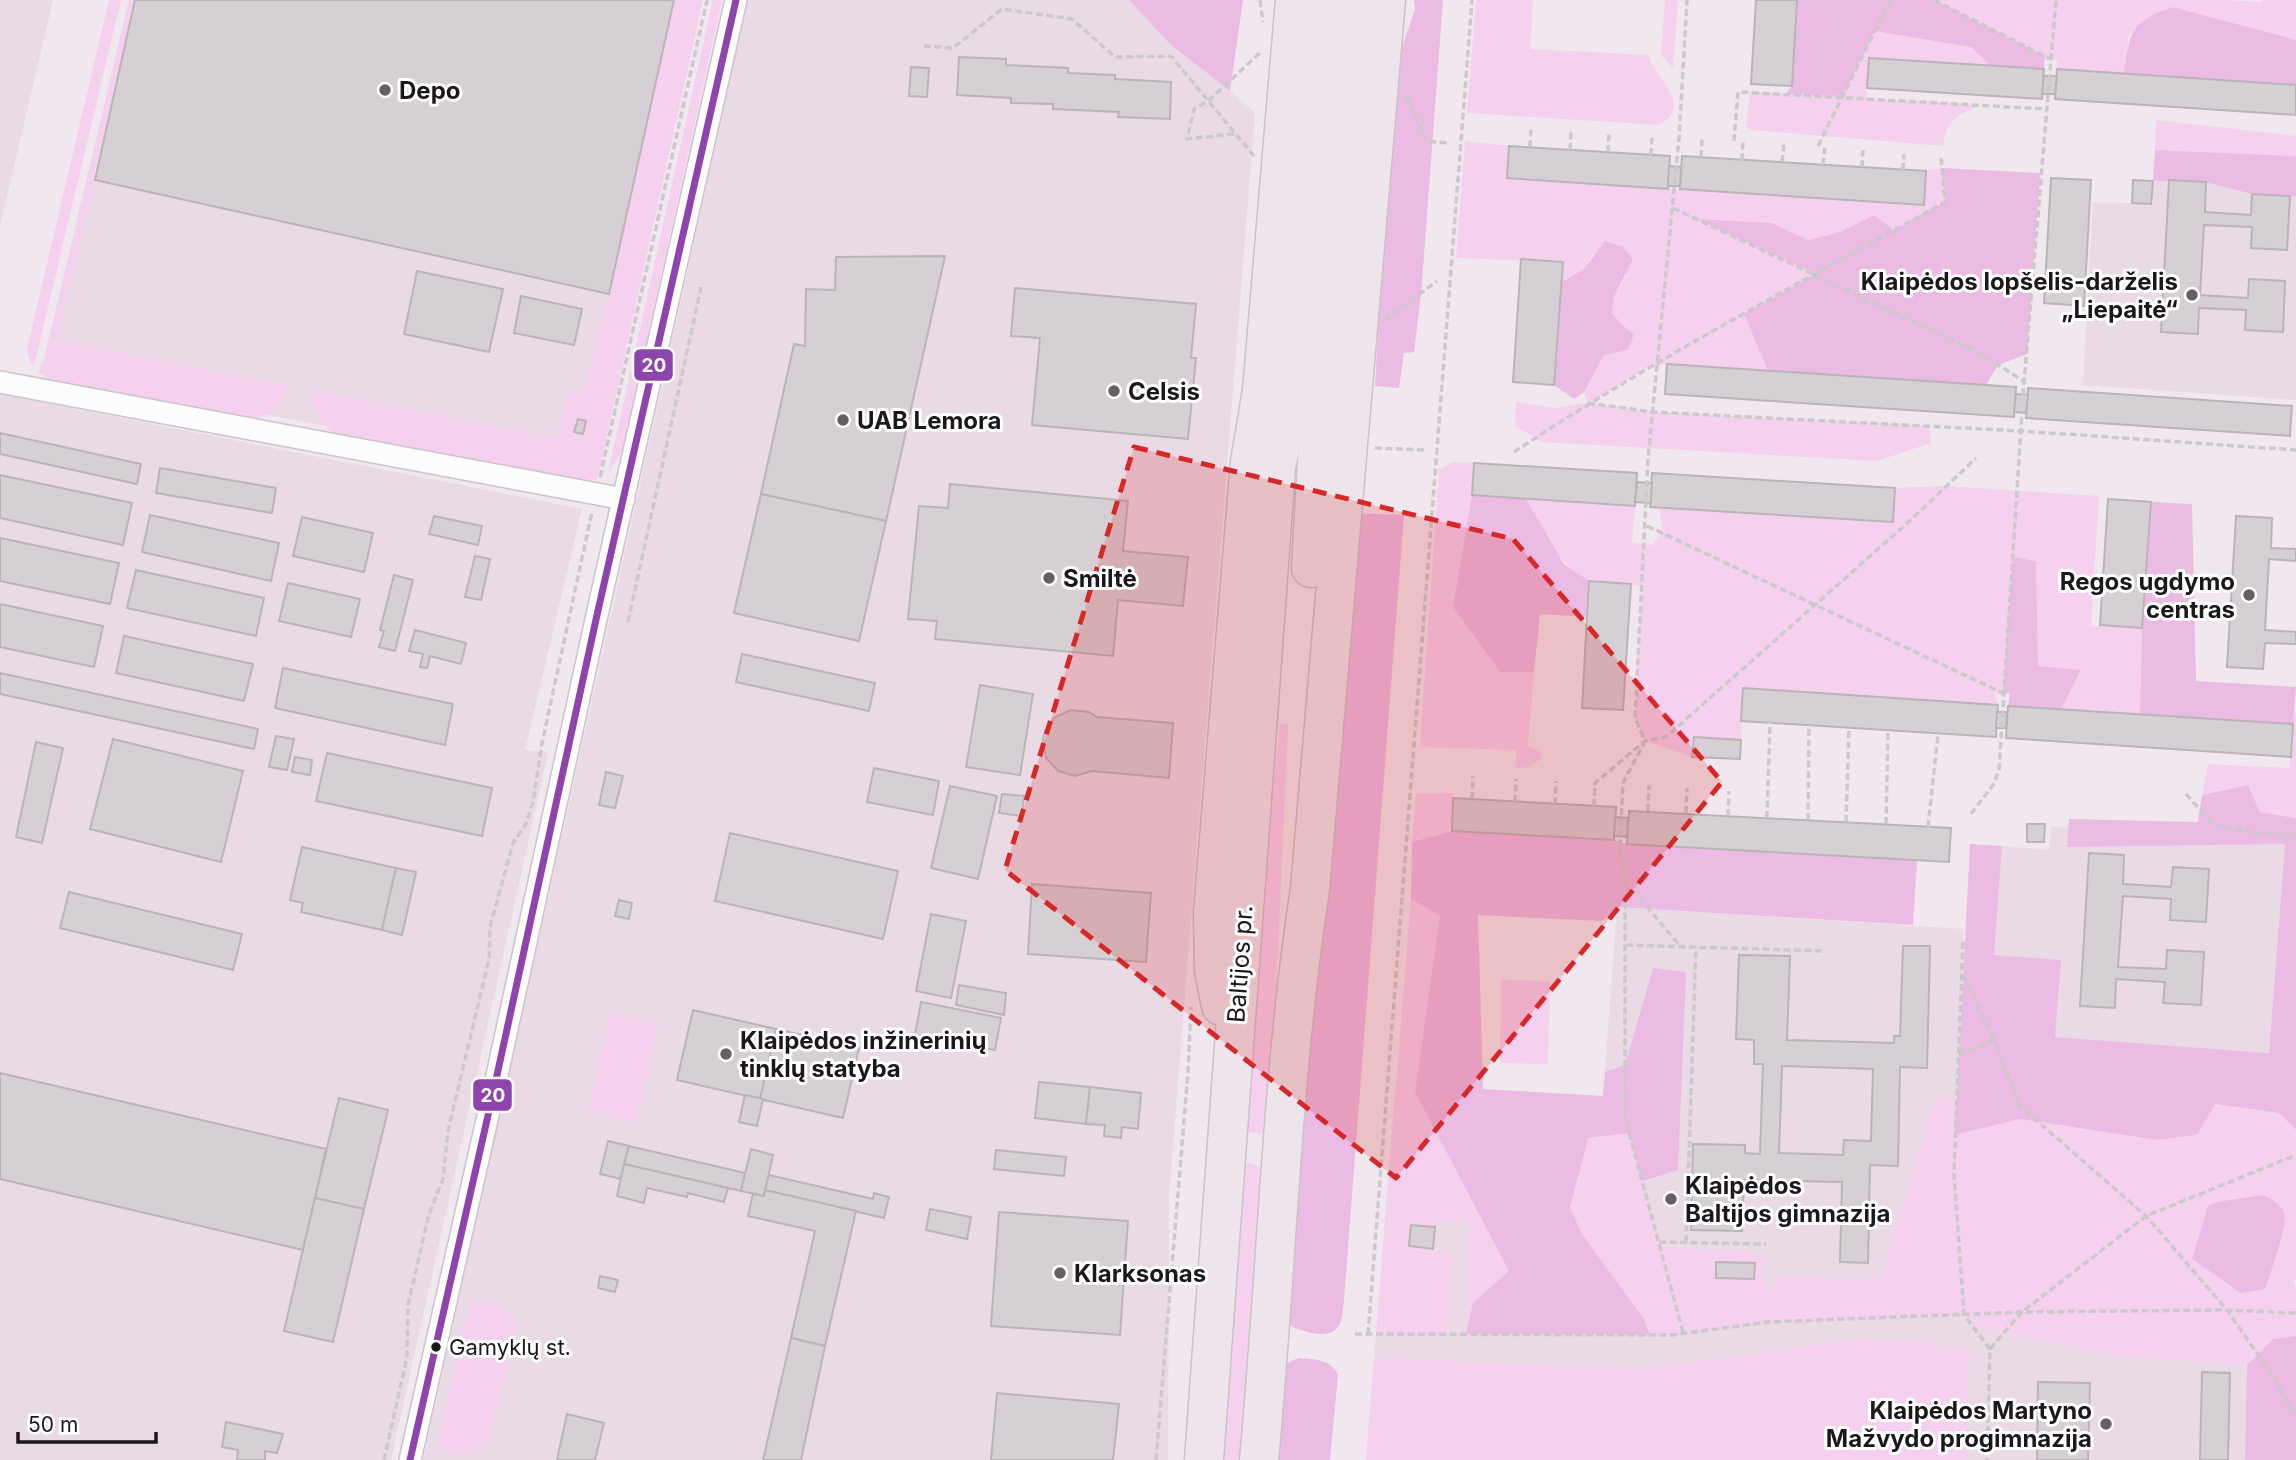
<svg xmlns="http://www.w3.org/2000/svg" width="2296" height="1460" font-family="Inter,sans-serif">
<rect width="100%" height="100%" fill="#f0e8ee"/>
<g fill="#e9dae6" fill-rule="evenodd">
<polygon points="0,0 53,0 0,226"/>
<polygon points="129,0 689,0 583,476 63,375 44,360"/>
<polygon points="748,0 1129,0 1170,44 1230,91 1255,113 1169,1196 1168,1460 423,1460"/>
<polygon points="2154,158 2296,165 2296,400 2083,385 2093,202 2151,204"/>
<polygon points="0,394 582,509 525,750 548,753 391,1460 0,1460"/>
<polygon points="2051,826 2285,844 2269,1053 2055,1037 1993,955 2002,846 2049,850"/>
<path d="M 1617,907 L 1964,929 L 1954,1173 L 1964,1315 L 1971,1326 L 2122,1356 L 2247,1365 L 2245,1460 L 1366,1460 L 1395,1092 L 1483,1089 L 1603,1096 ZM 1411,1225 L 1435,1227 L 1433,1249 L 1409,1247 Z"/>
</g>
<g fill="#f6d0ef">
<polygon points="109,0 121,0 34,366 30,362 27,349"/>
<path d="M 129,0 L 135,0 L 57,340 L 290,386 C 278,407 272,418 247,420 L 57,384 L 38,372 L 44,360 Z"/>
<path d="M 674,0 L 703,0 L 597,480 L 583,480 L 336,436 C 322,423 311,411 311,390 L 556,438 L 568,392 L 584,395 L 609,294 Z"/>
<polygon points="713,0 722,0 622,451 608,473"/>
<path d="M 1476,0 L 1533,0 L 1530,49 L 1649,55 C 1653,78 1696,104 1659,125 L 1467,113 Z"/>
<polygon points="1665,0 1678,0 1673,68 1661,55"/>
<polygon points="1934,0 2224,0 2261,2 2262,0 2296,0 2296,40 2173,7 2129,35 2124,74 2057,69 2057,60 2050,59"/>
<path d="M 1875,31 L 1971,47 L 1991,66 L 1867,88 L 1866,98 L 1981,105 C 1959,114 1946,120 1943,146 L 1751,130 L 1746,126 L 1750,92 L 1843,96 Z"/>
<polygon points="2156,120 2296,136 2296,156 2155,150"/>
<polygon points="1465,141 1509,146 1507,178 1923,205 1926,171 1942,168 1945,202 1894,230 1874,215 1840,232 1808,240 1772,223 1699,219 1816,274 1744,314 1768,371 1667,364 1651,366 1589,403 1653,412 1929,426 1931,443 1877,461 1859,460 1542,442 1515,426 1516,402 1555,408 1587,403 1584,392 1604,355 1628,350 1622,325 1612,313 1614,297 1626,276 1593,254 1584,269 1562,282 1563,262 1456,258"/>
<polygon points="1452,462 1474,463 1472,495 1453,607 1500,672 1534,672 1528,745 1542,753 1542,758 1529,767 1518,768 1515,766 1517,750 1420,747 1439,470"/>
<path d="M 1946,486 L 2099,496 L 2091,626 L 2142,628 L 2140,714 L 2061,709 L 2081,670 L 2038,666 L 2036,561 L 2013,558 L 2003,693 L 1995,694 L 1998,705 L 1743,689 L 1741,740 L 1694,737 L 1692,757 L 1645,741 L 1635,718 L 1642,587 C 1626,583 1601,586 1588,580 C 1557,566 1542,526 1526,499 L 1635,506 L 1632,543 L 1652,545 L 1663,533 L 1659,507 L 1892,522 L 1895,488 Z"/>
<polygon points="2294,713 2296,714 2296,818 2260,812 2248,785 2202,795 2208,764 2289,768"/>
<polygon points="1280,724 1288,724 1270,1137 1256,1133 1244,1132 1251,985"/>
<polygon points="1454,793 1452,831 1412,842 1416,794"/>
<polygon points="1411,899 1440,916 1415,1092 1509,1271 1473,1303 1466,1334 1469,1222 1437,1219 1435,1227 1411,1225 1409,1246 1433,1249 1452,1255 1446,1334 1376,1334"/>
<polygon points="1501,980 1550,981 1548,1064 1500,1063"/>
<polygon points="611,1014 658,1024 636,1122 589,1111"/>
<polygon points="1957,1097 1956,1135 2020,1119 2157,1140 2197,1135 2214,1104 2279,1113 2296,1130 2296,1279 2294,1280 2296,1289 2296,1336 2273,1339 2247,1365 2122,1356 1972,1326 1964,1315 1768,1322 1672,1335 1650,1335 1643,1318 1582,1234 1570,1208 1587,1138 1629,1133 1660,1247 1752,1252 1765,1261 1764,1287 1776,1287 1775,1281 1780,1276 1881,1279 1933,1106 1938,1099"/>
<polygon points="1252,1163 1264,1170 1246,1460 1215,1460 1244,1164"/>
<path d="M 470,1301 C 489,1302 508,1306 517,1326 L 488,1442 C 474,1455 453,1459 438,1445 Z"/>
<polygon points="1858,1339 1918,1341 1970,1351 1966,1460 1366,1460 1374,1358 1645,1369"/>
</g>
<g fill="#ebbbe3">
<polygon points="1129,0 1243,0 1230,91 1170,44"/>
<polygon points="1414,0 1443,0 1421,295 1414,352 1404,353 1399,388 1375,386 1378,333 1372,329 1386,93 1415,10"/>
<polygon points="1797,0 1934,0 2045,56 2044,69 1991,66 1971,47 1875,31 1843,96 1785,94 1792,86"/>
<path d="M 2173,7 L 2296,40 L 2296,85 L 2124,74 C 2130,31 2130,22 2173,7 Z"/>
<polygon points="2155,150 2296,156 2296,196 2252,194 2206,182 2153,181"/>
<polygon points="1942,168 2040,173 2027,354 1998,365 1986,385 1768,371 1744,314 1816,274 1697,219 1772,223 1808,240 1840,232 1874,215 1894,230 1945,202"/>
<polygon points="1605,241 1623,247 1633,259 1614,297 1612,313 1622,325 1634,334 1628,350 1604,355 1584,392 1574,399 1554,385 1562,282 1584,269"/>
<polygon points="1472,495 1526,499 1564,564 1589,581 1587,617 1540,614 1534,672 1500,672 1453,607"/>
<polygon points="2151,502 2192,504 2196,681 2296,687 2293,724 2140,714 2142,628"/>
<path d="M 1354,513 L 1404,515 L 1344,1300 C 1343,1308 1343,1320 1338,1327 C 1329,1340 1303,1332 1291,1326 L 1287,1316 Z"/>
<polygon points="2013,557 2036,561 2038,666 2081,670 2061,709 2008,706 2010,693 2003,693"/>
<polygon points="2248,785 2260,812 2296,818 2296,1130 2279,1113 2215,1104 2197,1135 2157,1140 2020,1119 1955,1135 1970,844 2002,846 1994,955 2061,960 2055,1037 2269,1053 2285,844 2067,847 2069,819 2198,822 2202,795"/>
<polygon points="1452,831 1614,840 1627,844 1917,860 1913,925 1617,907 1602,921 1478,915 1483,1089 1603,1096 1605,1072 1625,1065 1653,968 1686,972 1678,1170 1642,1181 1629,1133 1588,1138 1570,1208 1582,1234 1643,1318 1650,1335 1466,1334 1473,1303 1509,1271 1415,1092 1440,916 1411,899 1412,842"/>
<path d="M 2263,1195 C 2270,1199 2282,1204 2284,1213 C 2288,1226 2270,1274 2265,1289 L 2241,1293 L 2192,1259 L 2208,1206 L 2217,1202 Z"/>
<polygon points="2296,1336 2296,1460 2245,1460 2247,1365 2273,1339"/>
<path d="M 1299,1358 C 1315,1359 1331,1360 1338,1375 L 1330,1460 L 1277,1460 L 1284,1368 L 1289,1362 Z"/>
</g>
<g fill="#d6d0d5" stroke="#bab4b9" stroke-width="2" fill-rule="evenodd">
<polygon points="135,0 674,0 609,294 95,180"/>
<polygon points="1756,0 1797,0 1792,86 1751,84"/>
<polygon points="959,57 1006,59 1006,65 1068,68 1068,73 1115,75 1115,79 1171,82 1170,119 1118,117 1119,112 1053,109 1053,104 1011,103 1011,98 957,95"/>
<polygon points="1869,58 2044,69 2042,99 1867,88"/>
<polygon points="911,67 929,68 927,97 909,96"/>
<polygon points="2057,69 2296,85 2296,115 2055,99"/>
<polygon points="2044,76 2057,76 2055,94 2042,94"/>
<polygon points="1509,146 1670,156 1668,189 1507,178"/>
<polygon points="1682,156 1926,171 1924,205 1680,189"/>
<polygon points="1669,166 1681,167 1680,186 1668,186"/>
<polygon points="2051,178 2091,180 2084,306 2044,303"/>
<polygon points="2133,180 2153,181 2151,204 2132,203"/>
<polygon points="2169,180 2206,182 2205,212 2251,215 2252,194 2290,196 2287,250 2251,248 2252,227 2204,225 2200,295 2248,298 2249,279 2285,281 2283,332 2245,330 2246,310 2199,308 2198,334 2161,332"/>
<polygon points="945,256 886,521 761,494 794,344 805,346 806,289 835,290 836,257"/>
<polygon points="1521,259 1563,262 1554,385 1513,382"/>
<polygon points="417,271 503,289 489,352 404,334"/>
<polygon points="1015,288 1196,304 1191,358 1196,358 1188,439 1032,425 1040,338 1011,336"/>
<polygon points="521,296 582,309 574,345 514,333"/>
<polygon points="1667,364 2016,387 2014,417 1665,394"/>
<polygon points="2028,388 2292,406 2290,436 2026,418"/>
<polygon points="2016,394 2028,395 2026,413 2014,412"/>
<polygon points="578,419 586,421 583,434 574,432"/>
<polygon points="0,433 141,464 137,484 0,454"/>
<polygon points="1474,463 1637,473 1635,506 1472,495"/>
<polygon points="160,468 276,488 272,513 156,493"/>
<polygon points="1652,473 1895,488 1893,522 1650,507"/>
<polygon points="0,475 132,503 123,545 0,518"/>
<polygon points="1637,482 1652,483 1651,503 1635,502"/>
<polygon points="950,484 1128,501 1123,551 1188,557 1183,606 1118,600 1113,656 935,639 937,621 908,619 919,506 948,508"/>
<polygon points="761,494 886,521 859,641 734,613"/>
<polygon points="2108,499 2151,502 2142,628 2100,625"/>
<polygon points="150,515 279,543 271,581 142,552"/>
<polygon points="434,516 482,526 478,545 429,534"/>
<polygon points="2236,516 2272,518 2271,548 2296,549 2296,561 2269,559 2265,630 2296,632 2296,644 2265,643 2263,669 2227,667"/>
<polygon points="302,517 373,533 364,572 293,556"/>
<polygon points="0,538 119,563 110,604 0,581"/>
<polygon points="475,556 490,559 481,600 465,597"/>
<polygon points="136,570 264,598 256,636 127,608"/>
<polygon points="394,575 413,580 395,651 379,647 384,631 380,630"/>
<polygon points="1589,581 1631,584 1623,710 1582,708"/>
<polygon points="288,583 360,599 351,637 279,621"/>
<polygon points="0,604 103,626 94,667 0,647"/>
<polygon points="415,630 466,643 461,664 430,656 427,668 420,667 423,654 409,651"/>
<polygon points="124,636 253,664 244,701 116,673"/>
<polygon points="742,654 875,683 869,711 736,682"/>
<polygon points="283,668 453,704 445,745 275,708"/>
<polygon points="0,673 258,729 254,749 0,694"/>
<polygon points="980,685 1033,694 1020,775 966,767"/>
<polygon points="1743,688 1998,705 1996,737 1741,721"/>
<polygon points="2008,706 2293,724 2291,757 2006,738"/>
<polygon points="1071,710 1089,712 1097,717 1173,723 1169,778 1092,771 1075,776 1058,771 1046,758 1043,740 1045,731 1055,717"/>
<polygon points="1997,712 2007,712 2006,728 1996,728"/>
<polygon points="276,736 294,739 287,770 269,767"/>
<polygon points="1694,737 1741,740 1740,759 1692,757"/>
<polygon points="113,739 243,771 221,862 90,829"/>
<polygon points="36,742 63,748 42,843 16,837"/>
<polygon points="327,753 492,788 482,836 316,801"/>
<polygon points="295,757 312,760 310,775 292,772"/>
<polygon points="874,768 939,781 933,815 867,802"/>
<polygon points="606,772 623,776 615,808 599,805"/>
<polygon points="950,786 997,796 978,879 931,868"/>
<polygon points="1002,794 1024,796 1022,816 999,813"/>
<polygon points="1453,798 1616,807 1614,840 1452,831"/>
<polygon points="1629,811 1951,828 1949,862 1627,844"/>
<polygon points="1615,817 1628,818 1627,837 1614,836"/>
<polygon points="2027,824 2045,824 2044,842 2027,842"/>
<polygon points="730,833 898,871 883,939 715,901"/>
<polygon points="302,847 396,868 382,930 301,912 303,903 290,900"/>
<polygon points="2089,853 2124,855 2123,884 2171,887 2173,867 2209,869 2206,922 2170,920 2171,899 2123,896 2118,967 2166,969 2167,950 2204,952 2201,1005 2163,1003 2165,982 2116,979 2115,1008 2080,1006"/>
<polygon points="396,868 416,872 402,935 382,930"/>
<polygon points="1032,884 1151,893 1146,962 1028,954"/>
<polygon points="69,892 242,934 233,970 60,928"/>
<polygon points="619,900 632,903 629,919 615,916"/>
<polygon points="931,914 966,921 951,998 916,991"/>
<path d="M 1903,946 L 1930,946 L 1927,1068 L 1900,1067 L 1898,1166 L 1870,1165 L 1868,1263 L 1840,1262 L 1842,1182 L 1744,1180 L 1742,1231 L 1691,1230 L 1693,1144 L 1745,1145 L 1745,1153 L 1760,1154 L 1763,1064 L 1754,1064 L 1754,1040 L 1736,1039 L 1739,955 L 1790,956 L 1787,1040 L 1894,1043 L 1894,1036 L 1900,1036 ZM 1782,1066 L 1873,1069 L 1871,1141 L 1844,1140 L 1843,1155 L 1779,1153 Z"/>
<polygon points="959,985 1006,993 1004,1015 956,1005"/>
<polygon points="921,1002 1001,1018 995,1050 915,1035"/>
<polygon points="693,1010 776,1029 760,1099 677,1080"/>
<polygon points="776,1029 859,1048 843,1118 760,1099"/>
<polygon points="0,1073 326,1149 303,1250 0,1179"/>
<polygon points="1039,1082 1090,1087 1086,1124 1035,1118"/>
<polygon points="1090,1087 1141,1093 1138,1129 1122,1127 1121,1138 1104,1136 1105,1125 1086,1124"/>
<polygon points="745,1095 763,1099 757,1126 739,1122"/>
<polygon points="339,1098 388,1110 364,1209 315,1198"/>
<polygon points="608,1141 629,1146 621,1179 600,1174"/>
<polygon points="629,1146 745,1173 741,1191 624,1164"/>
<polygon points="751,1149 773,1155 764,1196 741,1191"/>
<polygon points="996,1150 1066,1157 1064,1176 994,1169"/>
<polygon points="624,1164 728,1188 724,1202 688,1193 687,1197 647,1188 644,1203 617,1196"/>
<polygon points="769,1175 873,1199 874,1193 889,1197 884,1218 765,1190"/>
<polygon points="765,1190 856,1211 825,1346 791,1338 815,1231 748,1216 753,1194 764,1196"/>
<polygon points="315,1198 364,1209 333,1342 284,1331"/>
<polygon points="930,1209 971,1217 967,1239 926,1230"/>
<polygon points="999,1212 1128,1221 1120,1335 991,1326"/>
<polygon points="1411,1225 1435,1227 1433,1249 1409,1246"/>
<polygon points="1716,1262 1755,1263 1754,1279 1716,1278"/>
<polygon points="600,1276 618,1280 615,1292 598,1288"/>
<polygon points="791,1338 825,1346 801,1460 763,1460"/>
<polygon points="2202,1372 2230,1373 2228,1460 2200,1460"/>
<polygon points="2038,1382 2090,1383 2088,1460 2037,1460"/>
<polygon points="997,1393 1119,1404 1113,1460 991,1460"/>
<polygon points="567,1414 604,1423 595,1460 557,1460"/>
<polygon points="226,1422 283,1434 277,1453 265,1451 265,1460 237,1460 238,1450 222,1447"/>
</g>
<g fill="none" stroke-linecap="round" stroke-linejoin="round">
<defs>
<g id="street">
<polyline points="0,382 624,499"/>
<polyline points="410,1460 494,1089 597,615 736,0"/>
</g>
<g id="highway">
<polyline points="1267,417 1262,391 1295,0"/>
<polyline points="1311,568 1321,392 1354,0"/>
<polyline points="1221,1006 1214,970 1213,912 1250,462 1262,391"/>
<polyline points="1204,1460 1276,467 1293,389 1322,0"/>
<path d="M 1259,1460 C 1277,1270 1281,1078 1310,889 L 1386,0"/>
</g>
</defs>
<use href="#street" stroke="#cac4c8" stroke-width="24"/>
<use href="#highway" stroke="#c8c4c7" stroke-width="41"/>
<g stroke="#ccc9cb" stroke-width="3.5" stroke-dasharray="7 3.5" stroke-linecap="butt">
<polyline points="1260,0 1263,22"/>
<polyline points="1934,0 2050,59"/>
<polyline points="924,46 953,48 1002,9 1072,19 1115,57 1171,56 1254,156"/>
<polyline points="1406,96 1426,141 1448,143"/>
<polyline points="1234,134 1187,139 1194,109 1208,101 1262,51"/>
<polyline points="1734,141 1738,92 2046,109"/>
<polyline points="1818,146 1890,0"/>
<polyline points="1530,147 1531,128"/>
<polyline points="1570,150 1571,131"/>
<polyline points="1608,152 1609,133"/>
<polyline points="1651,155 1652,136"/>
<polyline points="1701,157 1702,139"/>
<polyline points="1742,160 1743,142"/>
<polyline points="1782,162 1784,144"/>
<polyline points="1823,165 1825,147"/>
<polyline points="1862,167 1863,150"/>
<polyline points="1903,170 1904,154"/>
<polyline points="1673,208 1976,351 2025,382"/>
<polyline points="1385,320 1437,281"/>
<polyline points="2023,395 2056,0"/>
<polyline points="1588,403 1653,412 2021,431 2296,450"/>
<polyline points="1375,448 1426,450"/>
<path d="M 1514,452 C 1653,360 1800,283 1945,202 L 1941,157"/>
<polyline points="600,477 707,0"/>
<polyline points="1647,526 2003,693"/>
<polyline points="628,622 702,283"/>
<polyline points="2186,794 2213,824 2259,834 2296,835"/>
<polyline points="1472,799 1473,776"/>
<polyline points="1515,802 1516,779"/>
<polyline points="1555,804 1556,781"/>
<polyline points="1594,806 1595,783 1645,741 1666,737 1913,518 1976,458"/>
<polyline points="1648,811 1649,785"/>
<polyline points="1686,813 1687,788"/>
<polyline points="1971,814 1993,785 1999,770 2022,413"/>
<polyline points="1728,816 1729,791"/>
<polyline points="1767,818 1770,722"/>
<polyline points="1808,820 1809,725"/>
<polyline points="1846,822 1849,728"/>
<polyline points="1886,824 1888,730"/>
<polyline points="1928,827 1938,734"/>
<polyline points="1626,882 1680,946"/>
<polyline points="1963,942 1954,1173 1964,1315 1990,1349 1987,1460"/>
<polyline points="1626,945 1826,951"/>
<polyline points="1963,975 1994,1040"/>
<polyline points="1959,1055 1994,1040 2020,1106 2146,1216 2227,1310 2270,1372 2296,1417"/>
<polyline points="1659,1242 1766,1244"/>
<polyline points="1686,1242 1696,947"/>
<polyline points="1683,1332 1625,1118 1625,881 1620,850 1623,783 1645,741 1635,718 1648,459 1679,138 1687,0"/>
<polyline points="1355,1334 1672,1335 1768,1322 2022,1312 2227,1310 2296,1313"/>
<polyline points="1368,1334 1472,0"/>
<polyline points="1990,1349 2022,1312 2146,1216 2296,1155"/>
<polyline points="384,1460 407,1357 408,1305 429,1214 443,1179 448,1131 489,959 490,927 513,843 526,824 533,802 542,743 592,512"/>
<polyline points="1156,1460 1188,1072 1191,1007"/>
</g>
<use href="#street" stroke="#fdfcfc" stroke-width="21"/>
<use href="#highway" stroke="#ede5eb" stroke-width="38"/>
<defs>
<polyline id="bus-1" points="410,1460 494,1089 597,615 736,0"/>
</defs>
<use href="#bus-1" stroke="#fff" stroke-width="12"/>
<use href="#bus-1" stroke="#8e44ad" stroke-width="7"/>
</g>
<path fill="#d62828" fill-opacity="0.2" stroke="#d62828" stroke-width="5" stroke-dasharray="14 9" stroke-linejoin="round" d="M 1134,447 L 1513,539 L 1722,782 L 1396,1178 L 1005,870 Z"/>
<g fill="#666065" stroke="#fff" stroke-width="2.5">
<circle cx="385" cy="90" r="7"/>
<circle cx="2192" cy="295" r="7"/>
<circle cx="1114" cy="391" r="7"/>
<circle cx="843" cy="420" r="7"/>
<circle cx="1049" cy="578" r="7"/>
<circle cx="2249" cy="595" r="7"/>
<circle cx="726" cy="1054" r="7"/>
<circle cx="1671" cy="1199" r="7"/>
<circle cx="1060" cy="1273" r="7"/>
<circle cx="2106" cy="1424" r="7"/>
</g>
<circle fill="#1c171b" stroke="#fff" stroke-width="2.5" cx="436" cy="1347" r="6"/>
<g text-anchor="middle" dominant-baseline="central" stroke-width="6" stroke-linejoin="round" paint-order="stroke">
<g font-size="22" fill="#1c171b" stroke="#fff" text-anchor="start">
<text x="449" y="1347">Gamyklų st.</text>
</g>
<g font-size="24" font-weight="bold" fill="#1c171b" stroke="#fff" text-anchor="start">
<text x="399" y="90">Depo</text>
<text x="2178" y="281" text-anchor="end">Klaipėdos lopšelis-darželis<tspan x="2178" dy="28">„Liepaitė“</tspan></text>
<text x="1128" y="391">Celsis</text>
<text x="857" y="420">UAB Lemora</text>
<text x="1063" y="578">Smiltė</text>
<text x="2235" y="581" text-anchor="end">Regos ugdymo<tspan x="2235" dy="28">centras</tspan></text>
<text x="740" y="1040">Klaipėdos inžinerinių<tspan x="740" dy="28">tinklų statyba</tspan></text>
<text x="1685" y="1185">Klaipėdos<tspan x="1685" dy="28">Baltijos gimnazija</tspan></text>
<text x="1074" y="1273">Klarksonas</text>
<text x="2092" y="1410" text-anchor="end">Klaipėdos Martyno<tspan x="2092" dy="28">Mažvydo progimnazija</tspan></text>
</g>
<g font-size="24" fill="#1c171b" stroke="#fff">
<text transform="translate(1240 964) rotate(-86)">Baltijos pr.</text>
</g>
</g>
<g stroke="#fff" stroke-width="2.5">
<rect x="633" y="348" width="41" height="34" rx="7" fill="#8e44ad"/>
<rect x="472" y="1078" width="41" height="34" rx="7" fill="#8e44ad"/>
</g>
<g font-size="19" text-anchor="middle" font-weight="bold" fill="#fff">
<text x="654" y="372">20</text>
<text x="493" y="1102">20</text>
</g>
<path d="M18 1432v10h138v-10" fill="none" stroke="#1c171b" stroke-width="3.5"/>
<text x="28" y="1432" font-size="21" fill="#1c171b" stroke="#ffffff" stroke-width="5" paint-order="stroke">50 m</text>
</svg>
